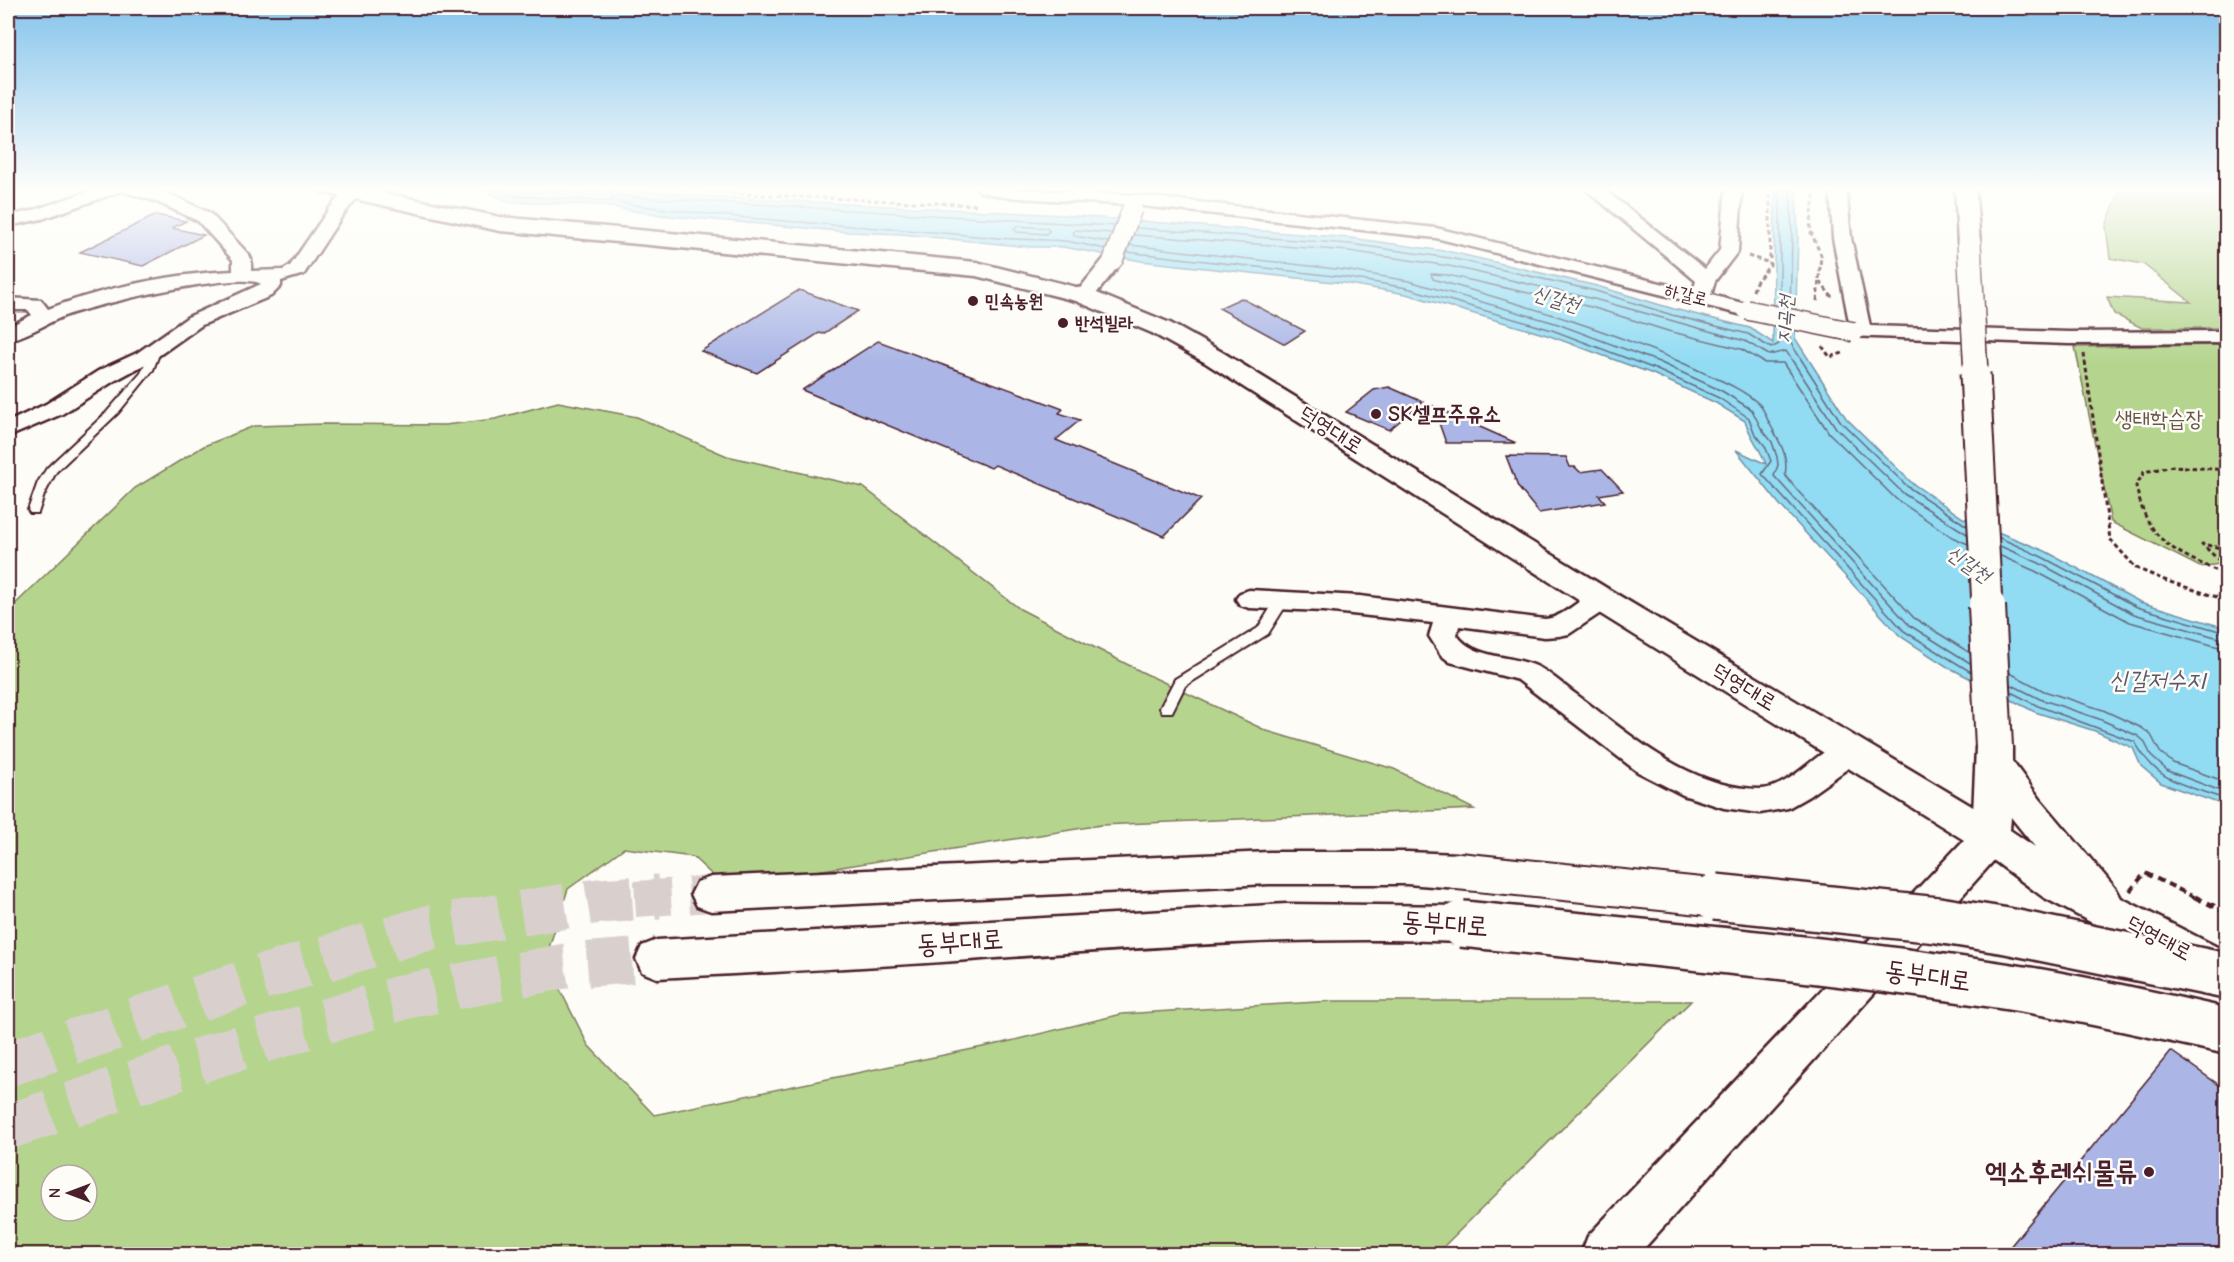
<svg xmlns="http://www.w3.org/2000/svg" width="2234" height="1262" font-family="'Comic Neue','Poor Story',sans-serif">
<rect width="100%" height="100%" fill="#fdfcf7"/>
<filter id="ink" filterUnits="userSpaceOnUse"><feTurbulence type="fractalNoise" baseFrequency=".0167" numOctaves="2"/><feDisplacementMap in="SourceGraphic" scale="12" xChannelSelector="R" yChannelSelector="G"/><feConvolveMatrix kernelMatrix="1 2 1 2 8 2 1 2 1" color-interpolation-filters="sRGB"/></filter>
<g filter="url(#ink)">
<g fill="#b5d58f" stroke="#807a5d" stroke-width="1.5" fill-rule="evenodd">
<polygon points="2121,187 2226,187 2226,328 2142,328 2114,314 2107,297 2191,302 2143,264 2110,258 2106,226"/>
<polygon points="2226,345 2226,563 2200,567 2111,522 2075,347"/>
<path d="M 558,402 L 637,417 L 727,456 L 863,487 L 1020,609 L 1142,672 L 1267,731 L 1394,769 L 1474,809 L 1101,825 L 724,886 L 693,857 L 624,848 L 568,889 L 545,960 L 588,1045 L 654,1115 L 1002,1043 L 1122,1014 L 1334,1001 L 1691,1001 L 1436,1254 L 8,1254 L 8,611 L 135,488 L 204,446 L 254,426 L 324,424 L 445,425 L 495,419 ZM 51,1175 L 87,1175 L 87,1211 L 51,1211 Z"/>
</g>
<path fill="#91dbf3" stroke="#7590a3" stroke-width="1.5" d="M 470,187 L 590,187 L 718,197 L 1063,215 L 1351,238 L 1451,252 L 1597,286 L 1674,309 L 1750,328 L 1773,343 L 1775,187 L 1796,187 L 1798,237 L 1795,338 L 1846,418 L 1912,483 L 1963,518 L 2045,551 L 2140,602 L 2226,628 L 2226,841 L 2218,803 L 2161,783 L 2141,766 L 2133,748 L 2095,731 L 2035,712 L 1946,666 L 1900,636 L 1780,505 L 1736,450 L 1766,464 C 1760,448 1750,437 1745,421 L 1716,403 L 1653,374 L 1550,336 L 1406,294 L 1343,283 L 1141,261 L 1063,247 L 1030,247 L 901,234 L 849,232 L 659,215 L 599,205 L 509,202 L 483,190 Z"/>
<g fill="none" stroke-linecap="round" stroke-linejoin="round">
<g stroke="#666a7b" stroke-width="1.5">
<polyline points="491,187 511,196 611,201 613,197 608,187"/>
<polyline points="508,187 597,191 600,187"/>
<polyline points="1780,187 1780,306"/>
<polyline points="1790,187 1792,237 1790,308"/>
<polygon points="1017,226 1047,228 1049,231 1046,234 1017,232 1014,229"/>
<polyline points="1137,228 1350,244 1450,258 1596,291 1672,315 1748,334 1771,348 1779,344 1780,328"/>
<polyline points="1134,235 1349,251 1449,266 1594,299 1745,341 1769,355 1786,351 1836,428 1904,494 1967,534"/>
<polyline points="1108,242 1075,236 1073,232 1075,230 1111,233"/>
<polyline points="1130,245 1344,270 1409,281 1555,323 1659,362 1722,391 1752,410 1761,428 1772,442 1777,457 1778,465 1774,476 1909,625 1970,663"/>
<path d="M 1105,249 C 1092,246 1078,243 1065,241 C 1042,239 1019,240 997,238 C 870,225 742,222 616,202 L 613,199 L 617,196 L 1114,226"/>
<polyline points="1127,252 1343,277 1407,288 1552,330 1655,369 1719,398 1749,418 1754,432 1765,446 1771,461 1762,474 1904,631 1971,672"/>
<polyline points="1789,330 1790,342 1841,422 1908,487 1967,526"/>
<polyline points="2000,538 2042,557 2137,607 2226,633"/>
<path d="M 1968,544 L 1952,537 L 1896,499 L 1829,433 L 1783,363 L 1765,363 L 1741,349 L 1668,331 L 1591,307 L 1447,275 L 1431,274 L 1433,279 C 1523,305 1615,331 1700,371 C 1720,380 1743,389 1759,404 C 1765,410 1766,418 1770,424 C 1779,442 1789,454 1785,475 L 1797,490 L 1914,618 L 1970,653"/>
<polyline points="2000,546 2039,563 2134,614 2226,640"/>
<polyline points="2001,556 2035,571 2130,622 2226,649"/>
<polyline points="2010,673 2044,691 2103,710 2142,728 2151,735 2160,752 2173,763 2226,782"/>
<polyline points="2010,684 2040,699 2099,719 2138,736 2144,741 2152,757 2168,771 2226,793"/>
<path d="M 2011,692 L 2038,706 L 2135,742 C 2157,782 2180,783 2221,798 L 2226,812"/>
</g>
</g>
<g fill="#abb6e6" stroke="#4a1f2b" stroke-width="1.5">
<polygon points="156,215 186,221 172,228 204,235 143,266 80,252"/>
<polygon points="799,290 858,311 823,334 819,333 757,373 701,351"/>
<polygon points="1241,298 1305,331 1285,344 1219,308"/>
<polygon points="878,341 1063,409 1059,413 1080,420 1056,440 1201,499 1164,536 995,465 991,468 802,390"/>
<polygon points="1389,387 1423,402 1389,430 1346,412 1374,390"/>
<polygon points="1433,406 1516,443 1446,443"/>
<polygon points="1506,456 1566,457 1570,467 1575,467 1580,472 1602,469 1623,491 1599,495 1605,502 1539,513 1518,487"/>
<polygon points="2171,1051 2226,1090 2226,1254 2004,1254"/>
</g>
<g fill="none" stroke-linecap="round" stroke-linejoin="round">
<polyline stroke="#d9d0ce" stroke-width="36" stroke-dasharray="36 18" stroke-linecap="butt" points="635,899 711,894"/>
<g stroke="#d9d0ce" stroke-width="45" stroke-dasharray="45 22" stroke-linecap="butt">
<polyline points="8,1064 253,980 428,928 599,901 659,897"/>
<polyline points="8,1127 212,1056 407,996 565,966 657,959"/>
</g>
<defs>
<g id="lane">
<polygon points="156,346 161,349 153,370 118,413 56,472 44,495 38,513 30,513 28,510 38,482 47,468 106,413 141,373 151,349"/>
<polygon points="1283,595 1290,599 1268,634 1185,686 1172,712 1162,712 1160,708 1175,679 1258,628 1278,596"/>
</g>
<g id="street">
<path d="M 101,187 L 145,187 L 167,193 L 210,213 L 249,255 L 251,259 L 251,271 L 283,270 L 290,266 L 329,209 L 346,189 L 358,189 L 361,193 L 342,216 L 304,274 L 281,281 L 281,286 L 271,296 L 202,325 L 151,361 L 114,381 L 62,414 L 8,437 L 8,422 L 46,404 L 98,371 L 137,353 L 188,317 L 261,284 C 239,270 98,304 67,315 C 48,322 28,336 8,340 L 8,327 L 32,315 L 28,310 L 8,310 L 8,298 L 41,300 L 48,309 C 105,287 171,274 233,271 L 233,260 L 198,221 L 155,201 L 122,191 L 42,219 L 8,226 L 8,216 L 31,211 Z"/>
<polygon points="977,187 1133,195 1436,228 1693,291 1696,281 1583,187 1601,187 1705,269 1720,250 1726,187 1742,187 1738,251 1715,281 1711,295 1754,306 1757,310 1754,314 1747,316 1436,238 1133,205 1004,197 979,191"/>
<polygon points="1830,187 1846,187 1851,238 1870,326 2069,332 2226,331 2226,343 2069,344 1847,336 1844,332 1850,327 1833,238"/>
<polygon points="1113,254 1120,256 1122,260 1120,264 1091,300 1077,300 1074,296 1077,292 1106,256"/>
<path d="M 1249,590 L 1360,596 L 1545,619 C 1570,617 1585,586 1611,594 L 1615,600 L 1611,606 L 1569,634 L 1559,636 L 1545,637 L 1459,626 L 1457,635 C 1473,659 1512,655 1536,666 C 1550,672 1564,686 1577,695 C 1631,735 1689,789 1761,789 C 1797,788 1827,732 1861,743 L 1865,751 L 1861,759 L 1809,796 L 1788,808 L 1760,813 L 1724,808 L 1683,795 L 1638,772 L 1518,680 L 1450,662 L 1441,655 L 1429,636 L 1433,623 L 1324,611 L 1249,608 L 1240,605 L 1236,599 L 1240,593 Z"/>
</g>
<g id="secondary">
<polygon points="1955,187 1975,187 1980,243 1977,248 1969,250 1961,248 1958,243"/>
<path d="M 1994,733 L 2007,737 L 2012,747 L 2012,761 L 2040,799 L 2116,889 L 2121,898 L 2219,948 L 2225,961 L 2219,974 L 2204,980 L 2189,974 L 2043,897 L 1977,848 L 1972,837 L 1976,747 L 1981,737 ZM 2011,817 L 2014,821 L 2035,847 L 2010,830 Z"/>
</g>
<polygon id="primary" points="317,187 355,187 500,217 976,262 1092,291 1170,323 1222,352 1613,592 2005,826 2010,837 2005,848 1639,1254 1581,1254 1588,1236 1964,840 1591,608 1204,362 1152,333 1076,301 976,276 500,231 327,193 320,191"/>
<g id="highway">
<polygon points="1269,852 1407,852 1458,854 1472,859 1478,871 1472,883 1458,888 1407,884 1269,884 711,911 697,906 691,894 697,882 711,877"/>
<path d="M 1287,904 L 1462,906 L 1477,911 L 1483,924 L 1477,937 L 1462,942 C 1306,935 1152,947 996,958 C 883,967 770,972 657,978 L 642,972 L 636,959 L 642,946 L 657,940 Z"/>
</g>
</defs>
<use href="#lane" stroke="#4a1f2b" stroke-width="4"/>
<use href="#street" stroke="#4a1f2b" stroke-width="5"/>
<use href="#secondary" stroke="#4a1f2b" stroke-width="5"/>
<use href="#primary" stroke="#4a1f2b" stroke-width="5"/>
<use href="#highway" stroke="#4a1f2b" stroke-width="5"/>
<g stroke="#4a1f2b" stroke-width="3" stroke-dasharray="4.5 3" stroke-linecap="butt">
<polyline points="657,187 742,194 979,205"/>
<polyline points="1815,187 1810,230 1821,255 1817,302"/>
<polyline points="1748,256 1770,263"/>
<polyline points="1820,282 1832,297"/>
<polyline points="1753,291 1756,282 1770,265 1770,187"/>
<polyline points="1822,346 1830,357 1843,353"/>
<polyline points="2084,354 2110,539 2136,568 2167,581 2226,600"/>
<path d="M 2226,470 L 2173,466 L 2144,472 L 2136,486 C 2148,545 2177,552 2226,575"/>
<polyline points="2226,549 2202,544 2226,567"/>
</g>
<polyline stroke="#4a1f2b" stroke-width="4" stroke-dasharray="7 5" stroke-linecap="butt" points="2130,891 2145,873 2198,899"/>
<polyline stroke="#4a1f2b" stroke-width="5" stroke-dasharray="8 6" stroke-linecap="butt" points="2195,897 2226,912"/>
<use href="#lane" fill="#fdfcf7" fill-rule="evenodd"/>
<use href="#street" fill="#fdfcf7" fill-rule="evenodd"/>
<use href="#secondary" fill="#fdfcf7" fill-rule="evenodd"/>
<use href="#primary" fill="#fdfcf7" fill-rule="evenodd"/>
<use href="#highway" fill="#fdfcf7" fill-rule="evenodd"/>
<defs>
<g id="street-bridge">
<polyline points="1113,260 1132,209"/>
<polyline points="1747,310 1854,332"/>
</g>
<polyline id="secondary-bridge-far2" points="1969,243 1976,374"/>
<polyline id="secondary-bridge-far1" points="1975,373 1987,607"/>
<polyline id="secondary-bridge" points="1987,606 1994,747"/>
<polyline id="highway-bridge-far1" points="1458,871 1730,899"/>
<g id="highway-bridge">
<polyline points="1715,897 1938,920 2007,931 2226,976"/>
<path d="M 1462,924 C 1653,943 1845,960 2035,991 C 2099,1002 2163,1017 2226,1031"/>
</g>
</defs>
<use href="#street-bridge" stroke="#4a1f2b" stroke-width="22" stroke-linecap="butt"/>
<use href="#secondary-bridge-far2" stroke="#4a1f2b" stroke-width="26" stroke-linecap="butt"/>
<use href="#secondary-bridge-far1" stroke="#4a1f2b" stroke-width="33" stroke-linecap="butt"/>
<use href="#secondary-bridge" stroke="#4a1f2b" stroke-width="40" stroke-linecap="butt"/>
<use href="#highway-bridge-far1" stroke="#4a1f2b" stroke-width="40" stroke-linecap="butt"/>
<use href="#highway-bridge" stroke="#4a1f2b" stroke-width="50" stroke-linecap="butt"/>
<use href="#street-bridge" stroke="#fdfcf7" stroke-width="19"/>
<use href="#secondary-bridge-far2" stroke="#fdfcf7" stroke-width="23"/>
<use href="#secondary-bridge-far1" stroke="#fdfcf7" stroke-width="29"/>
<use href="#secondary-bridge" stroke="#fdfcf7" stroke-width="36"/>
<use href="#highway-bridge-far1" stroke="#fdfcf7" stroke-width="36"/>
<use href="#highway-bridge" stroke="#fdfcf7" stroke-width="45"/>
</g>
</g>
<linearGradient id="sky" x2="0" y2="1"><stop stop-color="#85c4ec"/><stop offset="0.52" stop-color="#fefefb"/><stop offset="1" stop-color="#fefefb" stop-opacity="0"/></linearGradient>
<rect width="2234" height="363" fill="url(#sky)"/>
<g fill="#4a1f2b" stroke="#fdfcf7" stroke-width="2">
<circle cx="973" cy="301" r="6"/>
<circle cx="1063" cy="323" r="6"/>
<circle cx="1376" cy="414" r="6"/>
<circle cx="2149" cy="1172" r="6"/>
</g>
<g text-anchor="middle" dominant-baseline="central" stroke-width="5" stroke-linejoin="round" paint-order="stroke">
<g font-size="18" fill="#4a1f2b" stroke="#fdfcf7">
<text transform="translate(1686 295) rotate(14)">하갈로</text>
</g>
<g font-size="18" font-weight="bold" fill="#4a1f2b" stroke="#fdfcf7" text-anchor="start">
<text x="985" y="301">민속농원</text>
<text x="1075" y="323">반석빌라</text>
</g>
<g font-size="20" font-style="italic" fill="#5f5767" stroke="#fdfcf7">
<text transform="translate(1556 299) rotate(17)">신갈천</text>
<text transform="translate(1785 319) rotate(-86)">지곡천</text>
<text transform="translate(1969 564) rotate(35)">신갈천</text>
</g>
<g font-size="22" font-weight="bold" fill="#4a1f2b" stroke="#fdfcf7" text-anchor="start">
<text x="1388" y="414">SK셀프주유소</text>
</g>
<g font-size="22" fill="#6a5649" stroke="#fdfcf7">
<text x="2159" y="419">생태학습장</text>
</g>
<g font-size="22" fill="#4a1f2b" stroke="#fdfcf7">
<text transform="translate(1331 430) rotate(32)">덕영대로</text>
<text transform="translate(1744 687) rotate(31)">덕영대로</text>
<text transform="translate(2159 938) rotate(28)">덕영대로</text>
</g>
<g font-size="24" font-style="italic" fill="#5f5767" stroke="#fdfcf7">
<text x="2157" y="680">신갈저수지</text>
</g>
<g font-size="27" fill="#4a1f2b" stroke="#fdfcf7">
<text transform="translate(1445 924) rotate(4)">동부대로</text>
<text transform="translate(960 942) rotate(-4)">동부대로</text>
<text transform="translate(1928 976) rotate(8)">동부대로</text>
</g>
<g font-size="27" font-weight="bold" fill="#4a1f2b" stroke="#fdfcf7" text-anchor="end">
<text x="2137" y="1172">엑소후레쉬물류</text>
</g>
</g>
<rect width="2234" height="1262" fill="none" stroke="#fdfcf7" stroke-width="30"/>
<rect x="15" y="15" width="2204" height="1232" fill="none" stroke="#4a1f2b" stroke-width="2" filter="url(#ink)"/>
<g transform="translate(69 1193) rotate(270)"><circle r="28" fill="#fdfcf7" stroke="#b5a4a5" stroke-width="1.5"/>
<path d="M0-4.5L10 22L0 15L-10 22Z" fill="#4a1f2b"/>
<text y="-9" font-size="16" font-weight="bold" text-anchor="middle" fill="#4a1f2b">N</text>
</g>
</svg>
